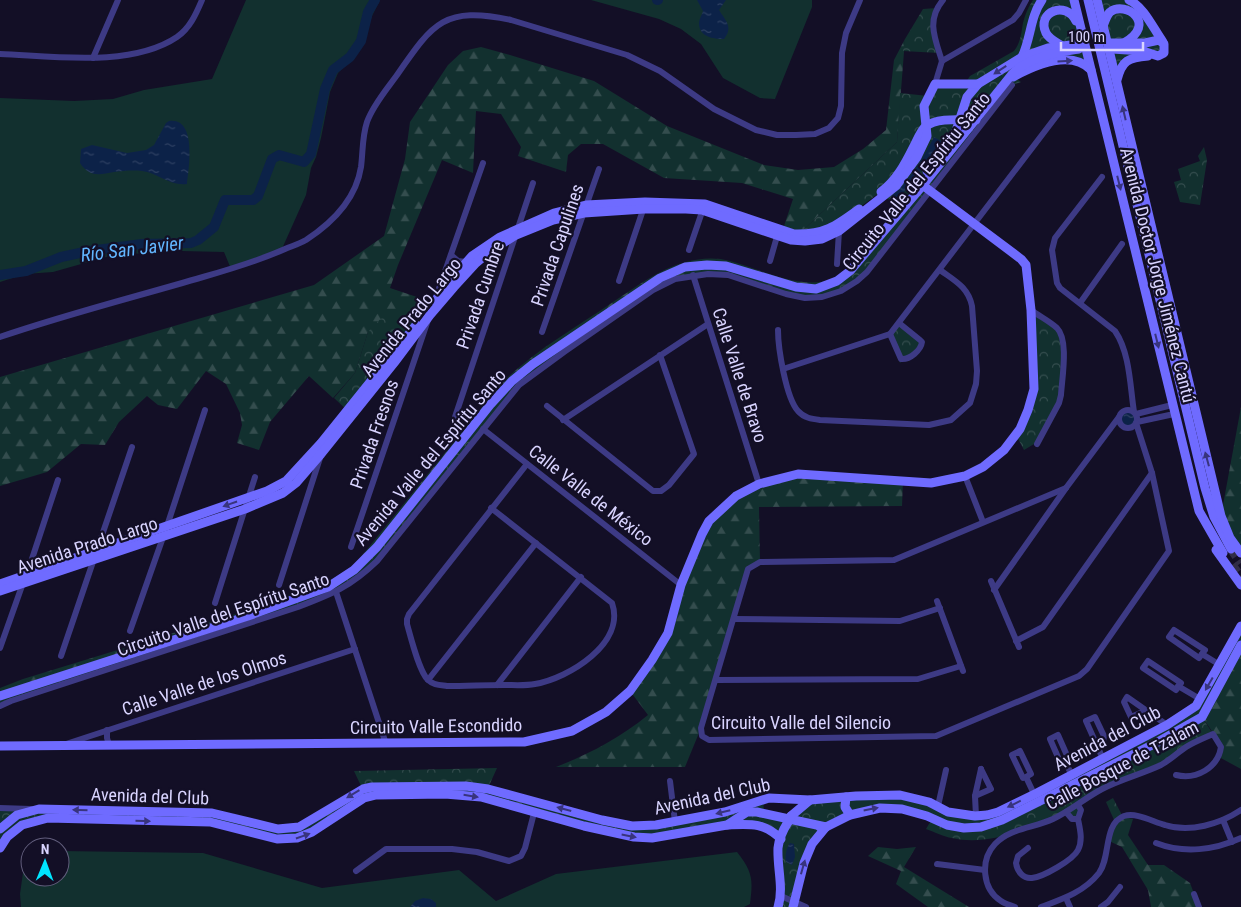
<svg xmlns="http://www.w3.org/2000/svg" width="1241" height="907" font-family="'Roboto Condensed',sans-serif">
<defs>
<pattern id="forest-firs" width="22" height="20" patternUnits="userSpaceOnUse" patternTransform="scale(1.25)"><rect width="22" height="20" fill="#12302f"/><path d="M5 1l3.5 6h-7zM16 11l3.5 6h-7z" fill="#344d4e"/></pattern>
<pattern id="park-crowns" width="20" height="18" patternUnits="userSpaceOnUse" patternTransform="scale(1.25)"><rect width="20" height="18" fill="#12302f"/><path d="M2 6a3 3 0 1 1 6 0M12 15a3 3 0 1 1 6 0" fill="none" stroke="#344d4e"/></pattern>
<pattern id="water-ripples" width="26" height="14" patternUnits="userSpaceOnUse" patternTransform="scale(1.25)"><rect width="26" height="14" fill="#0c2248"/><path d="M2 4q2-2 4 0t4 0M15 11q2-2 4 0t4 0" fill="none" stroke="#2f4163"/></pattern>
</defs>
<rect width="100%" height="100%" fill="#130f26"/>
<g fill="#12302f">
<polygon points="246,0 380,0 372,16 361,49 338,73 330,92 321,138 316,157 311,168 306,195 281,251 231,269 224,252 181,251 113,255 53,272 25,274 0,282 0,98 74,101 113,99 144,90 212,79"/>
<polygon points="591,0 812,0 812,7 775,99 760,98 723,78 701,44 681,29 659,19"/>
<polygon points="1241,626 1241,645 1202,717 1002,820 973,828 902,809 850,814 846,797 900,795 948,812 987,815 1196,706"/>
<path d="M 26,851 L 30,851 L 30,877 L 60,877 L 60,851 L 203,853 L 322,888 L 459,870 L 496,901 L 556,874 L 737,852 C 753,872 753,880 750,904 L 744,907 L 21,907 L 20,894 Z"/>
</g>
<g fill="url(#forest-firs)">
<polygon points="905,39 897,142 800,233 783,229 793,199 742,183 664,178 603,144 581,144 568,155 566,172 518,156 521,147 501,114 476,111 473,173 442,160 398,265 390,288 432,302 368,332 355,373 333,398 309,376 270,422 259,450 237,443 242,425 240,413 226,384 206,371 177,409 158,405 147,396 119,422 105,445 81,444 47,472 0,486 0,377 314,285 384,236 405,159 410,122 448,65 463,51 481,47 510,55 594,81 667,126 764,165 798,170 834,167 863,149 886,130 894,60"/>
<path d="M 897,205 L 901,210 L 850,271 L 816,289 L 685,267 L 533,364 L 345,579 L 0,696 L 0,688 L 23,679 L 245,611 L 324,583 L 342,574 L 356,563 L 486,402 C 493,394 500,385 508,377 C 539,348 578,326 613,302 C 636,287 659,269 686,262 C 700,258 716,257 730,261 C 765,270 817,300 849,268 C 867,250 882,226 897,205 Z"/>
<polygon points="1241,407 1241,553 1221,516"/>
<path d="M 798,474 L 903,481 L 902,506 L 759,507 L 760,562 L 748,569 L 701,728 L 685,767 L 556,767 C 589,754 620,738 648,715 L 630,691 L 668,633 L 702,534 L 736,496 Z"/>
<path d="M 1241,645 L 1241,769 L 1219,757 C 1223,744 1209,727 1202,717 Z"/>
<polygon points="1123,817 1133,819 1128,835 1148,865 1164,865 1190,883 1199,907 1151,907 1148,890 1122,847 1109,841 1110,833"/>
<polygon points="878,847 897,849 916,847 904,867 969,907 928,907 896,884 901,871 868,856"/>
</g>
<g fill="url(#park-crowns)" fill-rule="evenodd">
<path d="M 1033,0 L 1074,0 L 1091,70 L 1068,60 L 1014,77 L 1021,82 L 1012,85 L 867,272 L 841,291 L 805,298 L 728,275 L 692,275 L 653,290 L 519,385 L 377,561 L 336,592 L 0,706 L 0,696 L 345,579 L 512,381 L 660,278 L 707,265 L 816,289 L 837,281 L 901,209 L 885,197 L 887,187 L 836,225 L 800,233 L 897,142 L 900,93 L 928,96 L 933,88 L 964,85 L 970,76 L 1014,51 C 1021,42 1021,34 1023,23 C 1025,15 1028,7 1033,0 ZM 960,120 L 975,120 L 911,194 L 950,140 Z"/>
<polygon points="1097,0 1129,0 1136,3 1165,50 1132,58 1117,82"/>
<polygon points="937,8 933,21 939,53 903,51 905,39 923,9"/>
<polygon points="1204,147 1207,160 1200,205 1180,202 1174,182 1181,180 1178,169 1200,161 1198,156"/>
<polygon points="432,302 348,411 334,398 355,373 368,332 380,319"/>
<polygon points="1031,310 1062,335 1061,395 1039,441 1024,450 1016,435 1034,389"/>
<polygon points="900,324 924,342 900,363 891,334"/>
<path d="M 1202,717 L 1213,734 L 1167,762 L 1118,781 L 1078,804 L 1078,819 L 1066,812 C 1030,826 992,847 952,838 C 944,837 935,832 926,829 L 932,819 L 981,827 Z"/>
<polygon points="497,768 488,788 602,820 656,825 763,799 764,813 788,819 804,804 845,797 847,813 820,827 812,844 793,907 778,907 777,841 754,824 652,838 481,797 376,795 297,838 210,823 48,818 22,825 0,848 0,808 212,813 278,829 299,827 362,788 354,771"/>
<polygon points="1113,798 1123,817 1115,822 1106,802"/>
</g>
<g fill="url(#water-ripples)">
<path d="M 697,0 L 726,0 L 719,10 C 725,20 734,27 724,39 C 713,39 699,37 699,23 C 699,19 702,15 703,11 Z"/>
<path d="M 169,121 C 197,117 189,168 187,184 C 169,186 158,173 142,171 C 133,170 122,171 114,172 C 99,175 89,177 80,163 L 81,149 L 92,145 L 127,153 L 146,150 L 154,145 L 166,123 Z"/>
<path d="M 934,137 L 941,141 L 941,144 L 897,201 L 891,196 C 906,187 926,153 934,137 Z"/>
<circle cx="1128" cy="419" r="9"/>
<path d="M 790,843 L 794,844 L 795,857 L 792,865 L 786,862 C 785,856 786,848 790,843 Z"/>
<polygon points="423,898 431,899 436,903 436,907 410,907 415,901"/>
</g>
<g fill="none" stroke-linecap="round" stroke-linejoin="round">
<g stroke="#0c2248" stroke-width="10">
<polyline points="657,0 658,0"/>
<polyline points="0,275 26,271 61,257 89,251 142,244 191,243 198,240 214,227 225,200 253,200 258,196 272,159 279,155 304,162 311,154 325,89 333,70 350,57 361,41 368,12 375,0"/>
</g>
<g stroke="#312d47" stroke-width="9" stroke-dasharray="9 4.5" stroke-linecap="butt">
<polyline points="1231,549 1241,563"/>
<polyline points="1232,565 1241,577"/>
</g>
<g stroke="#3d3a85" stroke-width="6">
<path d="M 0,54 C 52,56 131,68 177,37 C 190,28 196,14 202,0"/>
<polyline points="93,58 118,0"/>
<polyline points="942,61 1013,20 1019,13 1026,0"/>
<path d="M 942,61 C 935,39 926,20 943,0"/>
<polyline points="935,84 942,61"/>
<path d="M 1102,177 L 1055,238 L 1052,250 L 1057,283 L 1060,288 L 1115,331 C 1130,353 1130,386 1134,412"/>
<polyline points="689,250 704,206"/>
<polyline points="451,255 458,261 466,262"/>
<polyline points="770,261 778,233"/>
<polyline points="837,264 839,231"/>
<polyline points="693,275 759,484"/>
<polyline points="619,281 644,207"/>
<polyline points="436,297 483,163"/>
<polyline points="1080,303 1122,244"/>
<path d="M 1031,310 C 1039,316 1049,321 1057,328 C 1069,340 1062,378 1061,395 L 1059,403 L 1037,444"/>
<path d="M 778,330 C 778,348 786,398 798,411 C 804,418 812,419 820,420 L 929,425 L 951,420 L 970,403 L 976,384 L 977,371 L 972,306 C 968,287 955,281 940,270"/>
<polyline points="542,332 599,169"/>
<path d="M 890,334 L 901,359 C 910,360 921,350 922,342 L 920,340 L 899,323"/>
<path d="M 0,337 C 67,314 135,297 203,277 C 231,269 258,261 285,249 C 292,246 299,244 306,240 C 332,223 356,199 361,167 C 363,152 362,137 367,122 C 373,105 387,89 397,75 C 433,23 444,6 511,20 L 627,55 L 660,71 L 714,109 L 756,130 L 777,135 L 796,135 L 815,134 L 829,128 L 838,118 L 841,106 L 842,53 L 846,33 L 860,0"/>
<polyline points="783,369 890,334 1058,114"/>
<polyline points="547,406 653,491 661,491 669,485 694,454 660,355"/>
<circle cx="1128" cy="419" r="9"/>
<polyline points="1136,414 1172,405"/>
<polyline points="455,417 533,183"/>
<polyline points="563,420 708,324"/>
<polyline points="1137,422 1174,414"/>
<polyline points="483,429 681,585"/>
<polyline points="965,476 983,522"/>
<polyline points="1066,488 894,560 760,562 748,569 701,728 702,736 709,740 936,736 1079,676 1087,669 1169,551 1152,473 1136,423"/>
<path d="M 491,508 L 612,603 C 626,643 569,678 535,684 C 525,686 514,685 504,685 C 485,685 466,686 447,686 C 440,685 433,685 428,680 C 419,671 411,638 407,624 L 407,619 L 409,614 L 527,464"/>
<polyline points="351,547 428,320"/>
<polyline points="27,574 58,480"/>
<polyline points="991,581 1019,647"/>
<polyline points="279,585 320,458"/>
<polyline points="994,590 1066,488 1119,417"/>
<polyline points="336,592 386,744"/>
<polyline points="937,601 963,671"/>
<polyline points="215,603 255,477"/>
<polyline points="734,619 900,621 940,608"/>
<polygon points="1174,630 1205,650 1199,658 1169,637"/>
<polyline points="130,631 167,526 205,410"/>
<polyline points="1016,641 1043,627 1152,473"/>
<polyline points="0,648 23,583"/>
<polyline points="1202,654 1220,665"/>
<polyline points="61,656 132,447"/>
<polygon points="1148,661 1181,683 1176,690 1143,668"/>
<polyline points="428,680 536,543"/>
<polyline points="716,680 918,679 961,666"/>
<polyline points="497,685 581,577"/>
<polyline points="1178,686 1200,699"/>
<path d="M 0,706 L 11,701 L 298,607 C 332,594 350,587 377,561 L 519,385 L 564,352 L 653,290 L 675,279 L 708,274 L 728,275 L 786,294 L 805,298 L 822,297 L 841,291 L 857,281 L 867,272 L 1012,85"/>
<polyline points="1147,710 1131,717 1124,702 1127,697 1167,725"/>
<polyline points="107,730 107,738 109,745"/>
<polygon points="1058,735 1069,760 1061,764 1050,739"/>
<polyline points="66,744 355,649"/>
<polyline points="1097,745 1103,742 1104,736 1095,717 1086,721 1103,759"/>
<polyline points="1065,762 1072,775"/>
<polyline points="1026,777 1031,774 1020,751 1012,755 1023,778 1026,777 1034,794"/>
<polyline points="670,781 675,822"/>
<polyline points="975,796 991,789 981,769"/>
<polyline points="938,806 946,770"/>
<polyline points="0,808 31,809"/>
<polyline points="1066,812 1072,819 1078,819 1081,810 1078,805"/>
<polyline points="976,816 975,796 981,769"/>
<polyline points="1223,820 1232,842"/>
<path d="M 1156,843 C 1184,854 1215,850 1241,838"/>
<path d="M 1028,848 L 1018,856 L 1016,863 C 1017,871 1023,879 1032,878 C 1043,877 1073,860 1078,850 C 1083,840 1080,829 1078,819"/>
<polyline points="937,864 985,870"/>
<polyline points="356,871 386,849 452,849 477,852 509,861 521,856 525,848 534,813"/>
<polyline points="1194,894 1199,907"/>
<polyline points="781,896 806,907"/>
<polyline points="1066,898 1070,907"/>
<path d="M 1015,907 C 1010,905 1005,904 1001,901 C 982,889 980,860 995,844 C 1010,828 1034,828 1053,819 C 1070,811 1085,798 1102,789 C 1121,779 1142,774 1161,765 C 1170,760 1177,753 1186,747 C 1194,742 1204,738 1213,734 L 1221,747 C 1218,768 1196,780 1176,775"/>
<path d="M 1041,907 C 1063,899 1084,892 1099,873 C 1111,857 1103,824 1124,816 C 1137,812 1153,822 1165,825 C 1190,833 1220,824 1241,810"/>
<polyline points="1101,907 1108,902 1120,887"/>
</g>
<g stroke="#6f6bff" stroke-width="9">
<polyline points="1074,0 1199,511 1223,553"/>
<polyline points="1088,0 1205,488 1214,517 1231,549"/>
<polyline points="1097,0 1221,516 1230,538 1241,553"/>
<path d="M 1129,0 C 1144,7 1153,28 1163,42"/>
<path d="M 1103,26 C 1105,22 1106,16 1110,12 C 1126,0 1158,24 1124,43"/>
<polyline points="1111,43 1145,43 1159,40 1164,44 1164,53 1158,56 1143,51 1112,49"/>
<path d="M 1062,46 C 1056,42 1049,39 1046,33 C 1036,12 1066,0 1076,21"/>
<path d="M 1022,57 C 1031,38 1030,17 1042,0"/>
<path d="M 1013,77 C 1035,65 1071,49 1091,70"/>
<path d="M 1117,80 C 1122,60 1128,58 1148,56"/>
<polyline points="927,171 956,131 967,97 978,84 1022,57 1048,48 1078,44"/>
<path d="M 881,192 C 896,181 905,164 913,148 C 917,141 920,132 925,127 C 937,117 961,120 976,120"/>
<path d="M 435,301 L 456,274 L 472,256 L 500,237 L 554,213 L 586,205 L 645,202 L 705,204 L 794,234 C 824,235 836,226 859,209"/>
<polyline points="1216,550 1241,585"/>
<polyline points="0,584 267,491 286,481 321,443 416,325"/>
<polyline points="0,591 245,509 283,493 296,483 321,454 394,363 430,315 454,287 476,263 489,252 516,235 553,220 584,213 644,209 686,209 702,210 791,240 805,241 822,239 839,231 896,186 917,157 927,136 924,106 935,84 978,84"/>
<path d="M 0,696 L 248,616 L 328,587 L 354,570 L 377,547 L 490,405 L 512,381 L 533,364 L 660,278 L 685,267 L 707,265 L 726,266 L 796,287 L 816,289 L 837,281 L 850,271 L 923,185 L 1013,73 C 1032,56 1055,53 1079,49"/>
<polyline points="0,746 524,742 572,731 606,712 630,691 652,660 668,633 681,585 702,534 709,521 736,496 759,484 798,474 931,483 965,476 983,467 1004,450 1020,429 1028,410 1034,389 1031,310 1026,265 1021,259 925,187"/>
<polyline points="846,797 845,807 850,815"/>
<polyline points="791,816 810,800"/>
<path d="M 727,825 C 750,824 764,822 781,839"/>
<polyline points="820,827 826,827 850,815 880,808 902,809 927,816 947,825 964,828 981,827 1002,820 1156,743 1202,717 1241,645"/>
<polyline points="0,829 17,815 39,809 212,813 278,829 299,827 363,789 372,787 466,786 488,789 602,820 632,826 656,825 725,812 769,798 810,800 856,796 900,795 929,802 948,812 975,816 987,815 998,812 1037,793 1167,725 1196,706 1241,626"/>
<polyline points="0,848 7,837 22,825 48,818 210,822 277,839 297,838 312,832 364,798 376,795 445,794 481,797 584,826 634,837 652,838 727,825 747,812 757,812 826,827"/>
<path d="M 778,907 C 784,888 777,868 778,848 C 779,839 783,830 788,822"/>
<polyline points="793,907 804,863 812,844 826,827"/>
</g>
<polyline stroke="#6f6bff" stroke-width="9" points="788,822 791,816"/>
</g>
<defs><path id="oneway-solid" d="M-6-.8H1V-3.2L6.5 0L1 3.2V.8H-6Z" transform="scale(1.25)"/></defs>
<g fill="#38347d">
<use href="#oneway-solid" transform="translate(1065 61) rotate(-3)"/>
<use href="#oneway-solid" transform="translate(1000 70) rotate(147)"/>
<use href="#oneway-solid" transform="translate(1124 113) rotate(-103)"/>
<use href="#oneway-solid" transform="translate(1119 183) rotate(76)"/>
<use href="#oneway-solid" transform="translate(1157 341) rotate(76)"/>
<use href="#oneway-solid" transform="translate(1207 459) rotate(-105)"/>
<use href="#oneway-solid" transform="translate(230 504) rotate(161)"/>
<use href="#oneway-solid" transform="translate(1209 684) rotate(120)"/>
<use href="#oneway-solid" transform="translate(353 794) rotate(149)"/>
<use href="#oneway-solid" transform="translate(471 796) rotate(9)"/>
<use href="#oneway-solid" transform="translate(1014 804) rotate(154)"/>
<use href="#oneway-solid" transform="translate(564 809) rotate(-165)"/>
<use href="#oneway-solid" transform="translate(871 809) rotate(-11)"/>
<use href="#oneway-solid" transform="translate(80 810) rotate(-179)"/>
<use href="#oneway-solid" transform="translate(723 812) rotate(166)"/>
<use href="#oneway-solid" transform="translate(143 821) rotate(1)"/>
<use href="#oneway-solid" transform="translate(303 836) rotate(-19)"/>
<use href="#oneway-solid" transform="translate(629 836) rotate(11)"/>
<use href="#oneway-solid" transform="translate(803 867) rotate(-74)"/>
</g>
<g text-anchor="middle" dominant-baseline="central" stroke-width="4.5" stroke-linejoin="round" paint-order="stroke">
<g font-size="18" fill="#d9d4ff" stroke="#130f26">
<text transform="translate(916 181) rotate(-51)">Circuito Valle del Espíritu Santo</text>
<text transform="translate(557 245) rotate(-71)">Privada Capulines</text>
<text transform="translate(1158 275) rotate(76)">Avenida Doctor Jorge Jiménez Cantú</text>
<text transform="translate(480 295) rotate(-71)">Privada Cumbre</text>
<text transform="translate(411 317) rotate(-51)">Avenida Prado Largo</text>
<text transform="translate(740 375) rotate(72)">Calle Valle de Bravo</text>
<text transform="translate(374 434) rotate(-71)">Privada Fresnos</text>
<text transform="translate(430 457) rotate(-50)">Avenida Valle del Espíritu Santo</text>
<text transform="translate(591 495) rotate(38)">Calle Valle de México</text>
<text transform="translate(87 545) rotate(-18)">Avenida Prado Largo</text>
<text transform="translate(223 614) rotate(-19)">Circuito Valle del Espíritu Santo</text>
<text transform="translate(204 683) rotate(-18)">Calle Valle de los Olmos</text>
<text x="801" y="722">Circuito Valle del Silencio</text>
<text transform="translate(436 726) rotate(-1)">Circuito Valle Escondido</text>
<text transform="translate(1107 738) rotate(-28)">Avenida del Club</text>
<text transform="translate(1122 765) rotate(-28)">Calle Bosque de Tzalam</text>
<text transform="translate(150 796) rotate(2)">Avenida del Club</text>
<text transform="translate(712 796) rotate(-12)">Avenida del Club</text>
</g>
<g font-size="19" font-style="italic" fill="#62b6ff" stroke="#130f26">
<text transform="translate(132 249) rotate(-7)">Río San Javier</text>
</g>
</g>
<g transform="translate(45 862) rotate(1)"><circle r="24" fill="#130f26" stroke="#625e7d"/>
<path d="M0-4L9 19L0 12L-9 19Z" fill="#00e5ff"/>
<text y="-8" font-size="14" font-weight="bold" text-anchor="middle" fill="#d9d4ff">N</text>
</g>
<path d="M1061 42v8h82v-8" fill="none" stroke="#d9d4ff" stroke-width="2.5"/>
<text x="1068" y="42" font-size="15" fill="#d9d4ff" stroke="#130f26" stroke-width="4" paint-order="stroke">100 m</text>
</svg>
